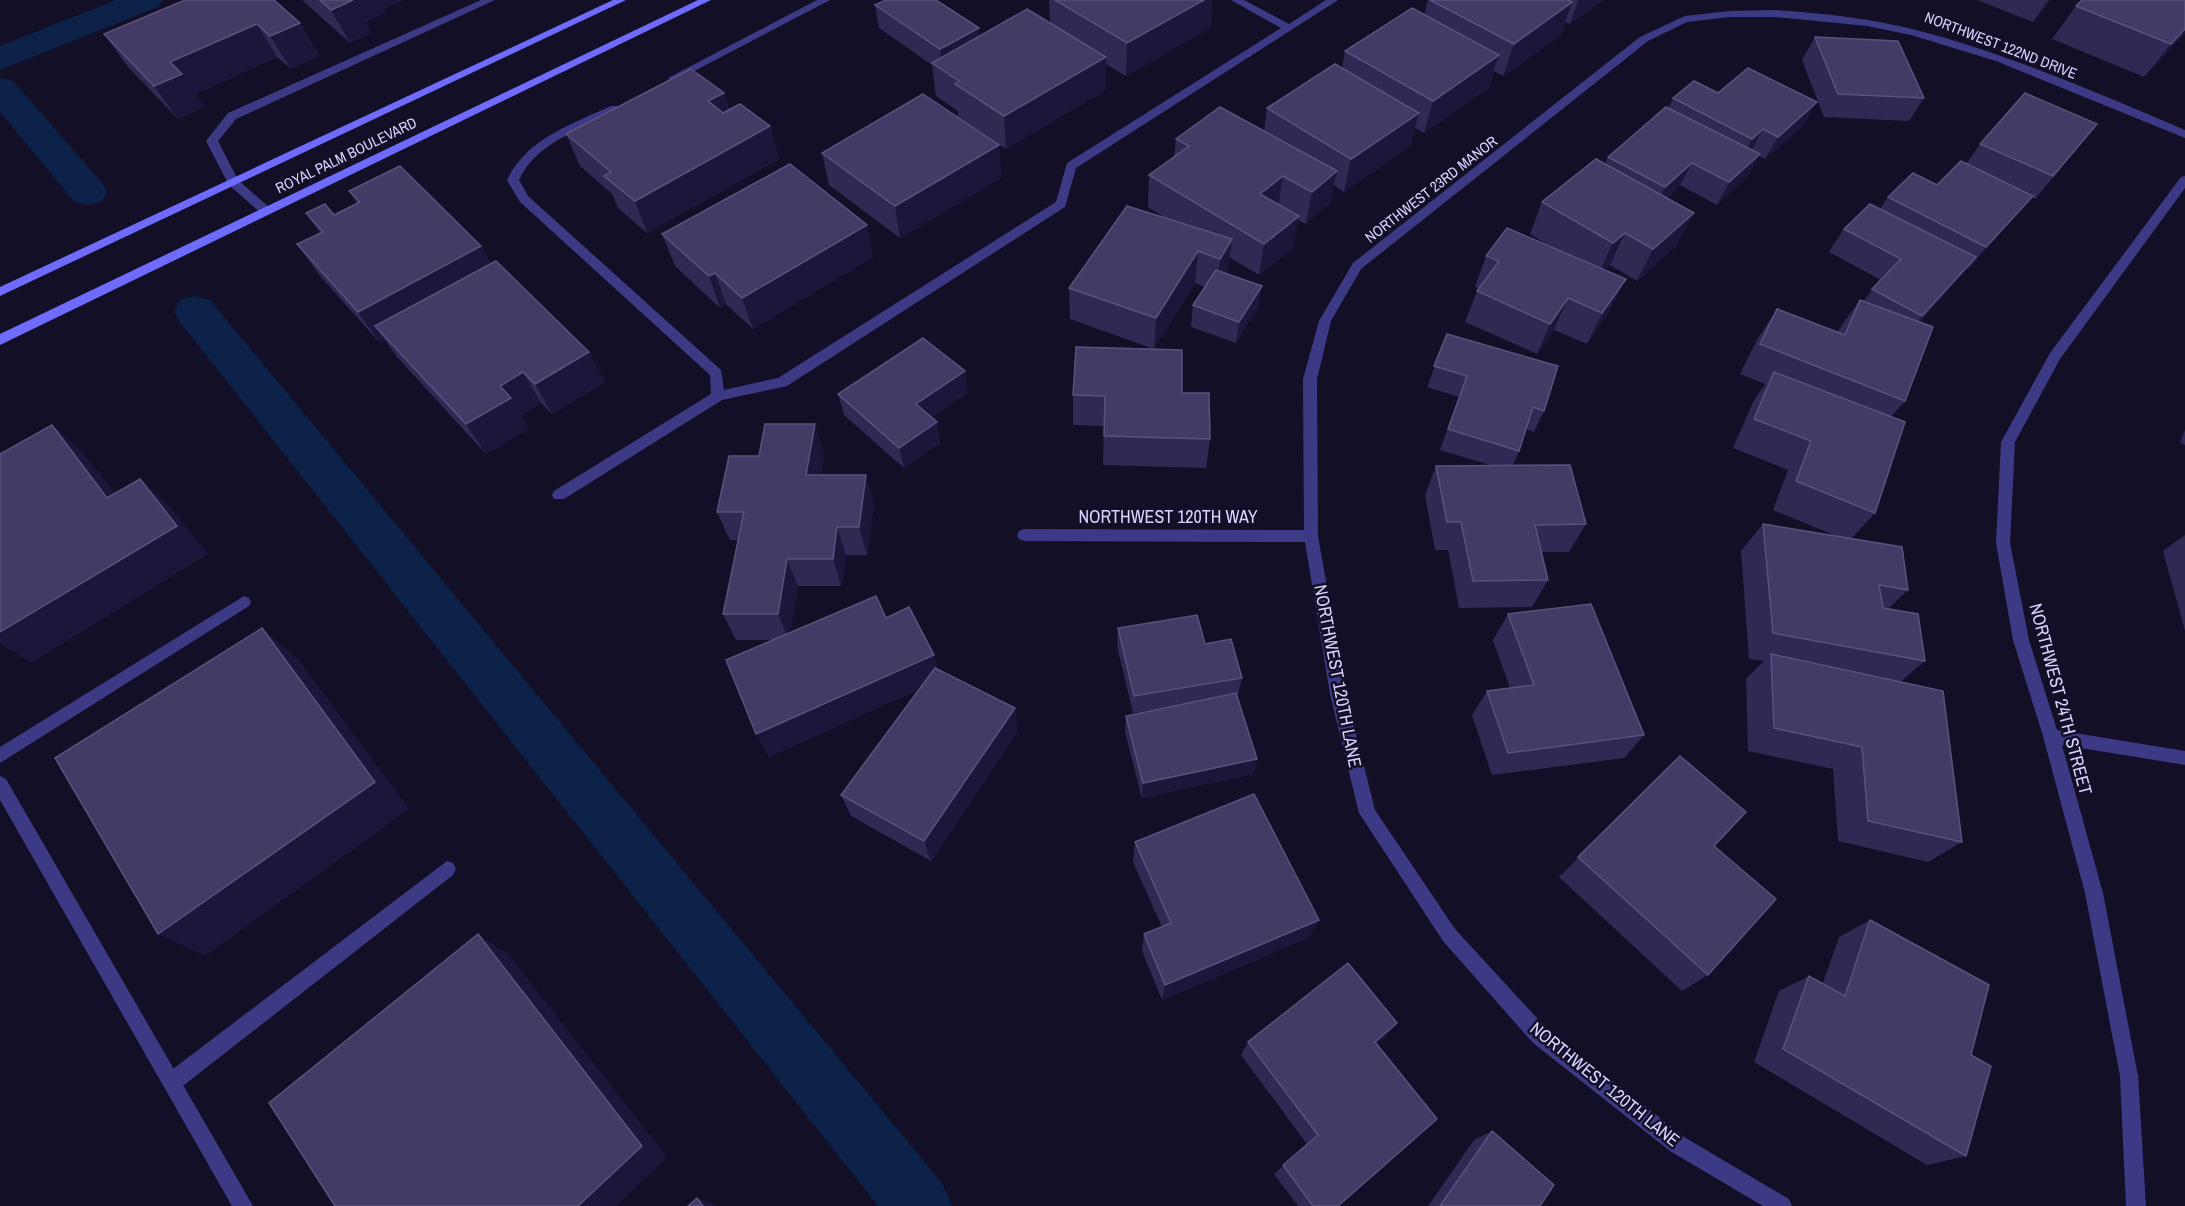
<svg xmlns="http://www.w3.org/2000/svg" width="2185" height="1206" font-family="'Archivo Narrow',sans-serif">
<rect width="100%" height="100%" fill="#130f26"/>
<g fill="none" stroke-linecap="round" stroke-linejoin="round">
<g fill="#0c2248" fill-rule="evenodd">
<polygon points="116,0 163,0 158,7 0,70 0,46"/>
<polygon points="0,78 13,81 102,183 107,192 102,201 88,205 74,201 0,112"/>
<polygon points="195,296 210,300 942,1183 952,1206 878,1206 180,322 174,311 180,300"/>
</g>
<g fill="#3d3a85" fill-rule="evenodd">
<polygon points="244,596 249,598 251,602 249,606 0,763 0,747"/>
<polygon points="447,861 453,863 456,869 453,875 179,1089 172,1091 165,1089 163,1082 165,1075"/>
</g>
<g fill="#3d3a85" fill-rule="evenodd">
<polygon points="481,0 495,0 236,119 218,141 238,180 270,208 270,214 262,214 229,185 206,141 228,113"/>
<polygon points="817,0 830,0 677,80 673,81 668,78"/>
<path d="M 1231,0 L 1244,0 L 1289,24 L 1326,0 L 1338,0 L 1076,168 L 1065,207 L 787,386 L 722,400 L 564,499 L 554,499 L 552,495 L 554,491 L 711,394 L 710,375 L 520,202 L 507,180 C 526,139 572,124 611,106 L 619,106 L 619,110 C 584,128 536,142 519,180 L 528,196 L 721,370 L 724,390 L 778,378 L 1056,202 L 1067,163 L 1281,28 Z"/>
<path d="M 1776,10 C 1823,13 1870,18 1916,30 C 2009,54 2097,93 2185,130 L 2185,138 L 1996,61 L 1911,35 L 1867,26 L 1776,17 L 1730,17 L 1687,22 L 1648,41 L 1361,269 L 1331,321 L 1317,379 L 1318,536 L 1346,694 L 1375,810 L 1455,929 L 1547,1029 L 1684,1137 L 1789,1199 L 1792,1206 L 1763,1206 L 1670,1151 L 1533,1043 L 1443,941 L 1359,813 L 1330,694 L 1305,542 L 1024,541 L 1019,539 L 1017,535 L 1019,531 L 1024,529 L 1304,530 L 1303,379 L 1319,321 L 1353,263 L 1640,37 L 1685,16 L 1730,11 Z"/>
<polygon points="2185,176 2185,188 2060,359 2015,442 2010,543 2029,640 2057,730 2185,751 2185,765 2062,745 2103,893 2138,1076 2146,1206 2126,1206 2120,1076 2085,893 2043,736 2013,640 1996,543 2001,442 2050,353 2181,177"/>
<polygon points="0,776 6,779 253,1206 232,1206 0,800"/>
</g>
<g fill="#6f6bff" fill-rule="evenodd">
<polygon points="613,0 626,0 0,296 0,287"/>
<polygon points="698,0 711,0 0,345 0,334"/>
</g>
</g>
<g fill="#312854">
<polygon points="185,0 300,23 319,56 291,69 277,57 195,94 205,107 178,119 128,67 104,34"/>
<polygon points="302,0 403,0 384,8 386,12 365,22 371,33 350,43"/>
<polygon points="1049,0 1212,0 1210,28 1126,76 1106,64 1106,90 1006,149 958,117 958,111 936,96 932,65 879,28 875,5 979,28 979,36 1050,23"/>
<polygon points="1428,0 1605,0 1596,4 1595,6 1570,24 1565,22 1561,35 1503,76 1494,71 1488,88 1424,133 1415,128 1410,146 1344,192 1334,185 1330,203 1306,224 1298,220 1293,248 1259,275 1229,257 1228,271 1226,273 1258,307 1236,343 1191,327 1193,305 1205,287 1195,283 1154,349 1070,319 1069,288 1164,217 1148,207 1149,175 1174,157 1176,139 1264,131 1267,108 1342,68 1345,51 1424,15"/>
<polygon points="1977,0 2051,0 2033,22"/>
<polygon points="2185,0 2185,33 2144,77 2052,39 2076,6"/>
<polygon points="1815,37 1924,98 1909,121 1824,117 1802,60"/>
<polygon points="724,93 729,109 770,126 779,159 647,233 618,208 612,194 580,166 566,134"/>
<polygon points="1718,93 1804,125 1765,159 1759,156 1747,177 1717,205 1680,185 1667,198 1677,245 1637,281 1610,265 1604,270 1610,310 1587,344 1554,330 1537,354 1465,322 1478,289 1475,287 1486,256 1551,247 1530,234 1542,202 1605,164 1608,157 1668,108 1673,98"/>
<polygon points="2097,124 2035,199 2032,197 2014,218 1968,269 1967,268 1920,322 1905,401 1891,417 1875,513 1851,539 1908,590 1888,609 1925,661 1900,682 1962,842 1928,862 1838,841 1833,769 1748,751 1746,679 1764,661 1749,659 1741,551 1763,524 1836,536 1773,510 1788,470 1733,448 1753,402 1765,384 1740,374 1757,340 1777,309 1837,332 1860,300 1864,301 1872,289 1881,280 1829,252 1844,229 1880,209 1888,197 1937,185 1966,164 1980,144"/>
<polygon points="822,153 1002,177 900,238 829,185"/>
<polygon points="349,191 481,246 491,264 605,382 552,414 541,403 521,415 529,428 486,454 397,357 385,340 380,343 320,276 297,244 320,233 306,213 334,215 357,204"/>
<polygon points="662,234 873,257 753,329 726,304 720,308 675,266"/>
<polygon points="1447,334 1544,411 1534,432 1526,429 1519,451 1513,465 1586,524 1569,552 1541,552 1548,580 1532,607 1459,608 1448,550 1435,550 1425,495 1436,466 1490,465 1440,450 1459,397 1427,387"/>
<polygon points="965,371 967,393 931,417 937,422 940,443 904,468 844,415 838,394"/>
<polygon points="1182,393 1210,439 1206,468 1103,465 1104,426 1073,425 1073,395"/>
<polygon points="2185,430 2185,445 2180,442"/>
<polygon points="824,454 821,475 874,504 867,555 846,555 841,586 798,586 790,633 886,618 934,655 937,669 1015,708 1017,732 931,861 851,816 841,795 919,689 769,757 772,640 736,640 723,614 738,540 730,540 717,512 759,456"/>
<polygon points="2185,535 2185,631 2163,551"/>
<polygon points="1508,614 1644,735 1624,758 1492,775 1472,715 1487,691 1510,688 1493,640"/>
<polygon points="1118,628 1205,644 1242,678 1238,695 1237,695 1257,759 1253,774 1142,798 1125,732 1126,716 1178,705 1133,713 1117,646"/>
<polygon points="1680,756 1714,846 1708,975 1682,991 1559,877"/>
<polygon points="1135,842 1310,937 1162,1000 1142,951 1144,934 1162,927 1133,862"/>
<polygon points="1870,920 1971,1055 1966,1156 1927,1165 1754,1062 1779,991 1809,976 1823,983 1839,937"/>
<polygon points="1385,1037 1376,1044 1338,1206 1298,1206 1274,1174 1307,1144 1241,1055 1248,1042"/>
<polygon points="1492,1131 1540,1206 1428,1206 1474,1140"/>
</g>
<g fill="#1d163a">
<polygon points="347,0 403,0 384,8 386,12 365,22 371,33 350,43 331,10"/>
<polygon points="1204,0 1212,0 1210,28 1126,76 1127,43"/>
<polygon points="1579,0 1605,0 1596,4 1595,6 1570,24 1578,1"/>
<polygon points="2048,0 2051,0 2033,22"/>
<polygon points="1572,2 1561,35 1503,76 1514,44"/>
<polygon points="300,23 319,56 291,69 270,36"/>
<polygon points="257,24 277,57 195,94 205,107 178,119 154,86 170,62"/>
<polygon points="979,28 981,51 942,70 940,49"/>
<polygon points="2185,29 2185,33 2144,77 2171,44"/>
<polygon points="1499,55 1488,88 1424,133 1433,101"/>
<polygon points="1106,57 1106,90 1006,149 1004,116"/>
<polygon points="724,93 733,126 708,101"/>
<polygon points="1817,102 1804,125 1765,159 1778,137"/>
<polygon points="1419,113 1410,146 1344,192 1351,159"/>
<polygon points="770,126 779,159 647,233 635,201"/>
<polygon points="1763,129 1751,152 1740,161 1752,139"/>
<polygon points="999,145 1002,177 900,238 895,206"/>
<polygon points="1760,154 1747,177 1717,205 1729,182"/>
<polygon points="1692,163 1680,185 1654,209 1665,187"/>
<polygon points="1337,171 1330,203 1306,224 1312,192"/>
<polygon points="1283,176 1278,208 1260,194"/>
<polygon points="2033,196 2014,218 1968,269 1986,247"/>
<polygon points="1694,213 1677,245 1637,281 1653,249"/>
<polygon points="1299,216 1293,248 1259,275 1264,244"/>
<polygon points="867,225 873,257 753,329 742,298"/>
<polygon points="1625,233 1610,265 1598,275 1613,243"/>
<polygon points="1232,239 1228,271 1216,290 1220,259"/>
<polygon points="481,246 499,278 375,326 385,340 380,343 358,312"/>
<polygon points="1198,251 1195,283 1154,349 1156,318"/>
<polygon points="1976,257 1958,279 1905,338 1922,316"/>
<polygon points="715,273 726,304 720,308 709,276"/>
<polygon points="1626,279 1610,310 1587,344 1602,313"/>
<polygon points="1262,286 1258,307 1236,343 1239,322"/>
<polygon points="1568,298 1554,330 1537,354 1550,324"/>
<polygon points="589,352 605,382 552,414 535,384"/>
<polygon points="965,371 967,393 920,425 916,404"/>
<polygon points="523,372 541,403 521,415 529,428 486,454 466,424 500,386"/>
<polygon points="937,422 940,443 904,468 899,448"/>
<polygon points="815,424 824,454 816,504 806,475"/>
<polygon points="52,425 85,455 140,526 107,498"/>
<polygon points="866,475 874,504 867,555 859,527"/>
<polygon points="140,479 171,508 208,554 31,663 0,643 0,632"/>
<polygon points="837,527 846,555 841,586 833,559"/>
<polygon points="787,559 798,586 789,640 778,614"/>
<polygon points="262,628 299,660 409,809 205,956 158,934"/>
<polygon points="934,655 940,680 769,757 756,734"/>
<polygon points="1015,708 1017,732 931,861 924,841"/>
<polygon points="1257,759 1253,774 1142,798 1143,783"/>
<polygon points="1319,920 1310,937 1162,1000 1165,985"/>
<polygon points="478,934 509,955 667,1157 616,1206 578,1206"/>
<polygon points="1397,1023 1385,1037 1363,1056 1375,1042"/>
<polygon points="697,1198 715,1205 715,1206 703,1206"/>
</g>
<g fill="#433a66" stroke="#5a527e" stroke-width="1.5">
<polygon points="185,0 274,0 300,23 270,36 257,24 170,62 182,74 154,86 104,34"/>
<polygon points="320,0 353,0 331,10"/>
<polygon points="886,0 936,0 979,28 940,49 875,5"/>
<polygon points="1055,0 1204,0 1127,43"/>
<polygon points="1430,0 1568,0 1572,2 1514,44"/>
<polygon points="2082,0 2185,0 2185,29 2171,44 2076,6"/>
<polygon points="1412,8 1499,55 1433,101 1345,51"/>
<polygon points="1027,9 1106,57 1004,116 955,84 959,81 932,63"/>
<polygon points="1815,37 1898,41 1924,98 1838,94"/>
<polygon points="1335,64 1419,113 1351,159 1267,108"/>
<polygon points="1748,68 1817,102 1778,137 1763,129 1752,139 1673,98 1694,81 1718,93"/>
<polygon points="691,69 724,93 708,101 723,113 740,104 770,126 635,201 604,176 611,172 566,134"/>
<polygon points="2025,93 2097,124 2053,176 1980,144"/>
<polygon points="923,94 999,145 895,206 822,153"/>
<polygon points="1220,107 1337,171 1312,192 1283,176 1260,194 1299,216 1264,244 1149,175 1189,146 1176,139"/>
<polygon points="1666,107 1760,154 1729,182 1692,163 1665,187 1608,157"/>
<polygon points="1596,159 1694,213 1653,249 1625,233 1613,243 1542,202"/>
<polygon points="1961,161 2033,196 1986,247 1888,197 1913,173 1937,185"/>
<polygon points="790,164 867,225 742,298 715,273 709,276 662,234"/>
<polygon points="400,166 481,246 358,312 297,244 323,232 306,213 325,204 334,215 360,202 349,191"/>
<polygon points="1870,204 1976,257 1922,316 1872,289 1901,259 1844,229"/>
<polygon points="1127,206 1232,239 1220,259 1198,251 1156,318 1069,288"/>
<polygon points="1507,228 1626,279 1602,313 1568,298 1550,324 1477,291 1499,261 1486,256"/>
<polygon points="496,261 589,352 535,384 523,372 500,386 511,398 466,424 375,326"/>
<polygon points="1216,270 1262,286 1239,322 1193,305"/>
<polygon points="1860,300 1933,327 1905,401 1760,344 1777,309 1845,335"/>
<polygon points="1447,334 1558,366 1544,411 1533,407 1519,451 1448,429 1467,376 1434,366"/>
<polygon points="923,338 965,371 916,404 937,422 899,448 838,394"/>
<polygon points="1076,347 1182,350 1182,393 1209,393 1210,439 1104,436 1105,396 1073,395"/>
<polygon points="1774,372 1905,422 1875,513 1796,481 1811,441 1754,419"/>
<polygon points="765,424 815,424 806,475 866,475 859,527 837,527 833,559 787,559 778,614 723,614 744,512 717,512 729,456 759,456"/>
<polygon points="52,425 107,498 140,479 177,526 0,632 0,454"/>
<polygon points="1570,465 1586,524 1535,525 1548,580 1473,581 1461,522 1447,522 1436,466"/>
<polygon points="1763,524 1902,547 1908,590 1879,585 1883,608 1918,614 1925,661 1773,633"/>
<polygon points="876,596 886,618 909,607 934,655 756,734 726,660"/>
<polygon points="1591,604 1644,735 1508,753 1487,691 1534,685 1508,614"/>
<polygon points="1197,615 1205,644 1231,639 1242,678 1134,696 1118,628"/>
<polygon points="262,628 375,782 158,934 55,758"/>
<polygon points="1771,654 1943,691 1962,842 1868,821 1862,747 1774,728"/>
<polygon points="935,668 1015,708 924,841 841,795"/>
<polygon points="1236,693 1257,759 1143,783 1126,716"/>
<polygon points="1680,756 1746,812 1714,846 1776,899 1708,975 1578,857"/>
<polygon points="1254,794 1319,920 1165,985 1144,934 1171,923 1135,842"/>
<polygon points="1870,920 1989,985 1971,1055 1991,1066 1966,1156 1783,1049 1809,976 1845,996"/>
<polygon points="478,934 642,1146 578,1206 335,1206 269,1103"/>
<polygon points="1348,963 1397,1023 1375,1042 1437,1119 1338,1206 1313,1206 1283,1165 1318,1135 1248,1042"/>
<polygon points="1492,1131 1554,1185 1540,1206 1440,1206"/>
<polygon points="697,1198 703,1206 688,1206"/>
</g>
<g text-anchor="middle" dominant-baseline="central" stroke-width="5" stroke-linejoin="round" paint-order="stroke">
<g font-size="15" fill="#d9d4ff" stroke="#130f26">
<text transform="translate(2001 45) rotate(21)">NORTHWEST 122ND DRIVE</text>
<text transform="translate(346 155) rotate(-26)">ROYAL PALM BOULEVARD</text>
<text transform="translate(1431 189) rotate(-38)">NORTHWEST 23RD MANOR</text>
</g>
<g font-size="18" fill="#d9d4ff" stroke="#130f26">
<text x="1168" y="516">NORTHWEST 120TH WAY</text>
<text transform="translate(1338 676) rotate(79)">NORTHWEST 120TH LANE</text>
<text transform="translate(2061 699) rotate(75)">NORTHWEST 24TH STREET</text>
<text transform="translate(1605 1084) rotate(39)">NORTHWEST 120TH LANE</text>
</g>
</g>
</svg>
